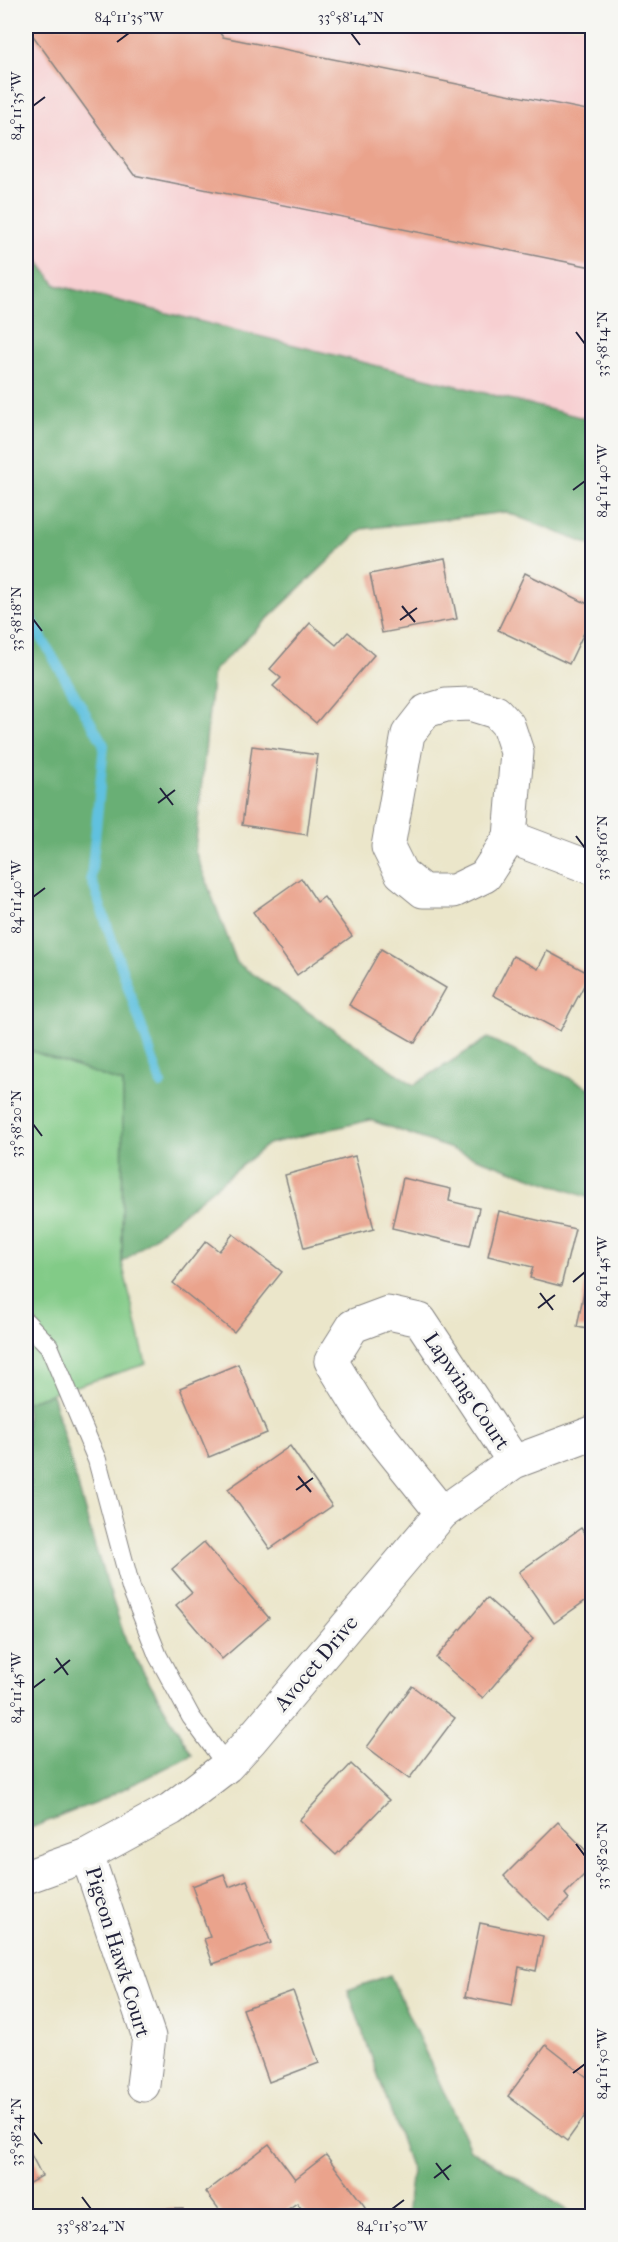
<svg xmlns="http://www.w3.org/2000/svg" width="618" height="2242" font-family="'IM FELL French Canon',serif">
<rect width="100%" height="100%" fill="#f6f6f2"/>
<filter id="ink" filterUnits="userSpaceOnUse"><feTurbulence type="fractalNoise" baseFrequency=".0167" numOctaves="2"/><feDisplacementMap in="SourceGraphic" scale="12" xChannelSelector="R" yChannelSelector="G"/><feConvolveMatrix kernelMatrix="1 2 1 2 8 2 1 2 1" color-interpolation-filters="sRGB"/></filter>
<filter id="wash" filterUnits="userSpaceOnUse"><feTurbulence type="fractalNoise" baseFrequency=".008" numOctaves="4" result="noise"/><feDisplacementMap in="SourceGraphic" scale="24" xChannelSelector="R" yChannelSelector="G"/><feGaussianBlur stdDeviation="1.35" result="paint"/><feColorMatrix in="noise" values="0 0 0 0 0 0 0 0 0 0 0 0 0 0 0 0 0 1.4 0 .05"/><feComposite in="paint" operator="in"/></filter>
<g filter="url(#wash)">
<rect width="100%" height="100%" fill="#ebe6ca"/>
<polygon fill="#f7cfd1" points="26,26 592,26 592,420 56,285 26,244"/>
<polygon fill="#82cb87" stroke="#527661" stroke-width="1.5" points="26,1049 123,1083 122,1263 146,1364 26,1402"/>
<g fill="#69af74" stroke="#466858" stroke-width="1.5">
<polygon points="26,244 56,285 592,420 592,546 506,512 362,529 213,671 195,851 237,963 414,1085 488,1038 592,1089 592,1199 370,1120 268,1144 122,1263 123,1083 26,1049 26,746 27,743 26,741"/>
<polygon points="52,1394 95,1547 127,1644 192,1755 101,1800 26,1830 26,1402"/>
<polygon points="390,1975 470,2149 569,2211 585,2216 406,2216 412,2172 348,1990"/>
</g>
<g fill="none" stroke-linecap="round" stroke-linejoin="round">
<polyline stroke="#60c1df" stroke-width="10" points="26,587 30,618 104,745 91,878 161,1084"/>
</g>
<g id="blocks">
<g fill="#eaa38c">
<polygon points="26,26 214,26 223,37 592,111 592,267 134,175"/>
<polygon points="445,559 457,619 382,633 370,574"/>
<polygon points="525,573 592,606 592,616 569,664 498,630"/>
<polygon points="310,623 336,645 348,632 374,655 316,723 273,686 281,678 270,669"/>
<polygon points="252,746 318,755 307,835 242,825"/>
<polygon points="301,878 317,902 324,897 352,936 297,975 253,912"/>
<polygon points="381,949 446,988 415,1043 349,1005"/>
<polygon points="547,951 590,974 560,1031 493,995 513,956 538,969"/>
<polygon points="355,1156 374,1229 304,1248 285,1175"/>
<polygon points="403,1178 451,1189 449,1201 479,1208 470,1246 392,1228"/>
<polygon points="499,1211 575,1229 561,1286 530,1278 533,1267 488,1256"/>
<polygon points="233,1234 282,1272 234,1332 173,1283 206,1241 219,1251"/>
<polygon points="589,1266 592,1267 592,1330 577,1327"/>
<polygon points="238,1364 267,1433 209,1457 180,1388"/>
<polygon points="290,1446 332,1506 270,1549 228,1489"/>
<polygon points="581,1528 592,1544 592,1596 554,1623 519,1572"/>
<polygon points="204,1542 269,1618 222,1659 176,1605 192,1592 172,1569"/>
<polygon points="487,1598 533,1639 483,1698 436,1658"/>
<polygon points="412,1686 455,1718 409,1779 367,1747"/>
<polygon points="351,1764 389,1800 336,1855 299,1820"/>
<polygon points="558,1822 592,1857 592,1867 565,1894 569,1899 548,1920 504,1876"/>
<polygon points="224,1874 229,1887 247,1880 271,1943 213,1964 204,1939 210,1937 192,1886"/>
<polygon points="480,1923 543,1936 536,1971 519,1967 512,2006 465,1997"/>
<polygon points="293,1991 319,2063 269,2082 243,2009"/>
<polygon points="546,2045 592,2081 592,2106 567,2141 508,2096"/>
<polygon points="269,2144 295,2179 326,2155 366,2208 355,2216 307,2216 297,2203 278,2216 224,2216 206,2192"/>
<polygon points="26,2145 42,2176 26,2185"/>
<polygon points="183,2209 183,2216 107,2216 107,2210"/>
</g>
</g>
</g>
<g filter="url(#ink)">
<use href="#blocks" fill-opacity="0" stroke="#868482" stroke-width="1.5"/>
<g fill="none" stroke-linecap="round" stroke-linejoin="round">
<defs>
<polyline id="service" points="26,1322 49,1346 97,1460 131,1588 158,1656 191,1717 227,1766"/>
<g id="minor">
<polygon points="470,704 496,712 508,725 517,752 510,837 485,876 454,891 423,891 401,873 388,847 408,734 426,711 446,705"/>
<polyline points="510,837 592,868"/>
<polyline points="442,1513 366,1418 331,1361 353,1326 388,1313 420,1320 514,1462"/>
<polyline points="87,1855 149,2037 143,2085"/>
<polyline points="26,1877 87,1855 171,1809 227,1766 250,1741 442,1513 514,1462 592,1433"/>
</g>
</defs>
<use href="#service" stroke="#868482" stroke-width="20"/>
<use href="#minor" stroke="#868482" stroke-width="35"/>
<use href="#service" stroke="#fff" stroke-width="18"/>
<use href="#minor" stroke="#fff" stroke-width="33"/>
</g>
</g>
<path fill="none" stroke="#22223b" stroke-width="2" d="M 351,33 L 360,45M 117,42 L 129,33M 33,106 L 45,97M 576,332 L 585,344M 573,490 L 585,481M 402,606 L 415,622M 33,619 L 42,631M 400,620 L 417,608M 160,788 L 173,805M 158,803 L 175,790M 576,836 L 585,848M 33,897 L 45,888M 33,1124 L 42,1136M 573,1282 L 585,1272M 540,1293 L 553,1310M 538,1308 L 555,1295M 298,1476 L 311,1492M 296,1490 L 313,1478M 56,1658 L 68,1675M 54,1673 L 70,1660M 33,1688 L 45,1679M 576,1844 L 585,1856M 573,2073 L 585,2064M 33,2132 L 42,2144M 436,2163 L 449,2180M 434,2178 L 451,2165M 82,2197 L 91,2209M 392,2209 L 404,2200"/>
<g text-anchor="middle" dominant-baseline="central" stroke-width="6" stroke-linejoin="round" paint-order="stroke">
<g font-size="21" fill="#22223b" stroke="#f6f6f2">
<text transform="translate(467 1391) rotate(56)">Lapwing Court</text>
<text transform="translate(316 1663) rotate(-50)">Avocet Drive</text>
<text transform="translate(118 1952) rotate(73)">Pigeon Hawk Court</text>
</g>
</g>
<rect width="618" height="2242" fill="none" stroke="#f6f6f2" stroke-width="66"/>
<rect x="33" y="33" width="552" height="2176" fill="none" stroke="#22223b" stroke-width="2"/>
<g font-size="15" text-anchor="middle" fill="#22223b">
<text x="129" y="22">84°11'35"W</text>
<text x="351" y="22">33°58'14"N</text>
<text transform="translate(16 106) rotate(-90)" y="5">84°11'35"W</text>
<text transform="translate(602 344) rotate(-90)" y="5">33°58'14"N</text>
<text transform="translate(602 481) rotate(-90)" y="5">84°11'40"W</text>
<text transform="translate(16 619) rotate(-90)" y="5">33°58'18"N</text>
<text transform="translate(602 848) rotate(-90)" y="5">33°58'16"N</text>
<text transform="translate(16 897) rotate(-90)" y="5">84°11'40"W</text>
<text transform="translate(16 1124) rotate(-90)" y="5">33°58'20"N</text>
<text transform="translate(602 1272) rotate(-90)" y="5">84°11'45"W</text>
<text transform="translate(16 1688) rotate(-90)" y="5">84°11'45"W</text>
<text transform="translate(602 1856) rotate(-90)" y="5">33°58'20"N</text>
<text transform="translate(602 2064) rotate(-90)" y="5">84°11'50"W</text>
<text transform="translate(16 2132) rotate(-90)" y="5">33°58'24"N</text>
<text x="91" y="2231">33°58'24"N</text>
<text x="392" y="2231">84°11'50"W</text>
</g>
</svg>
